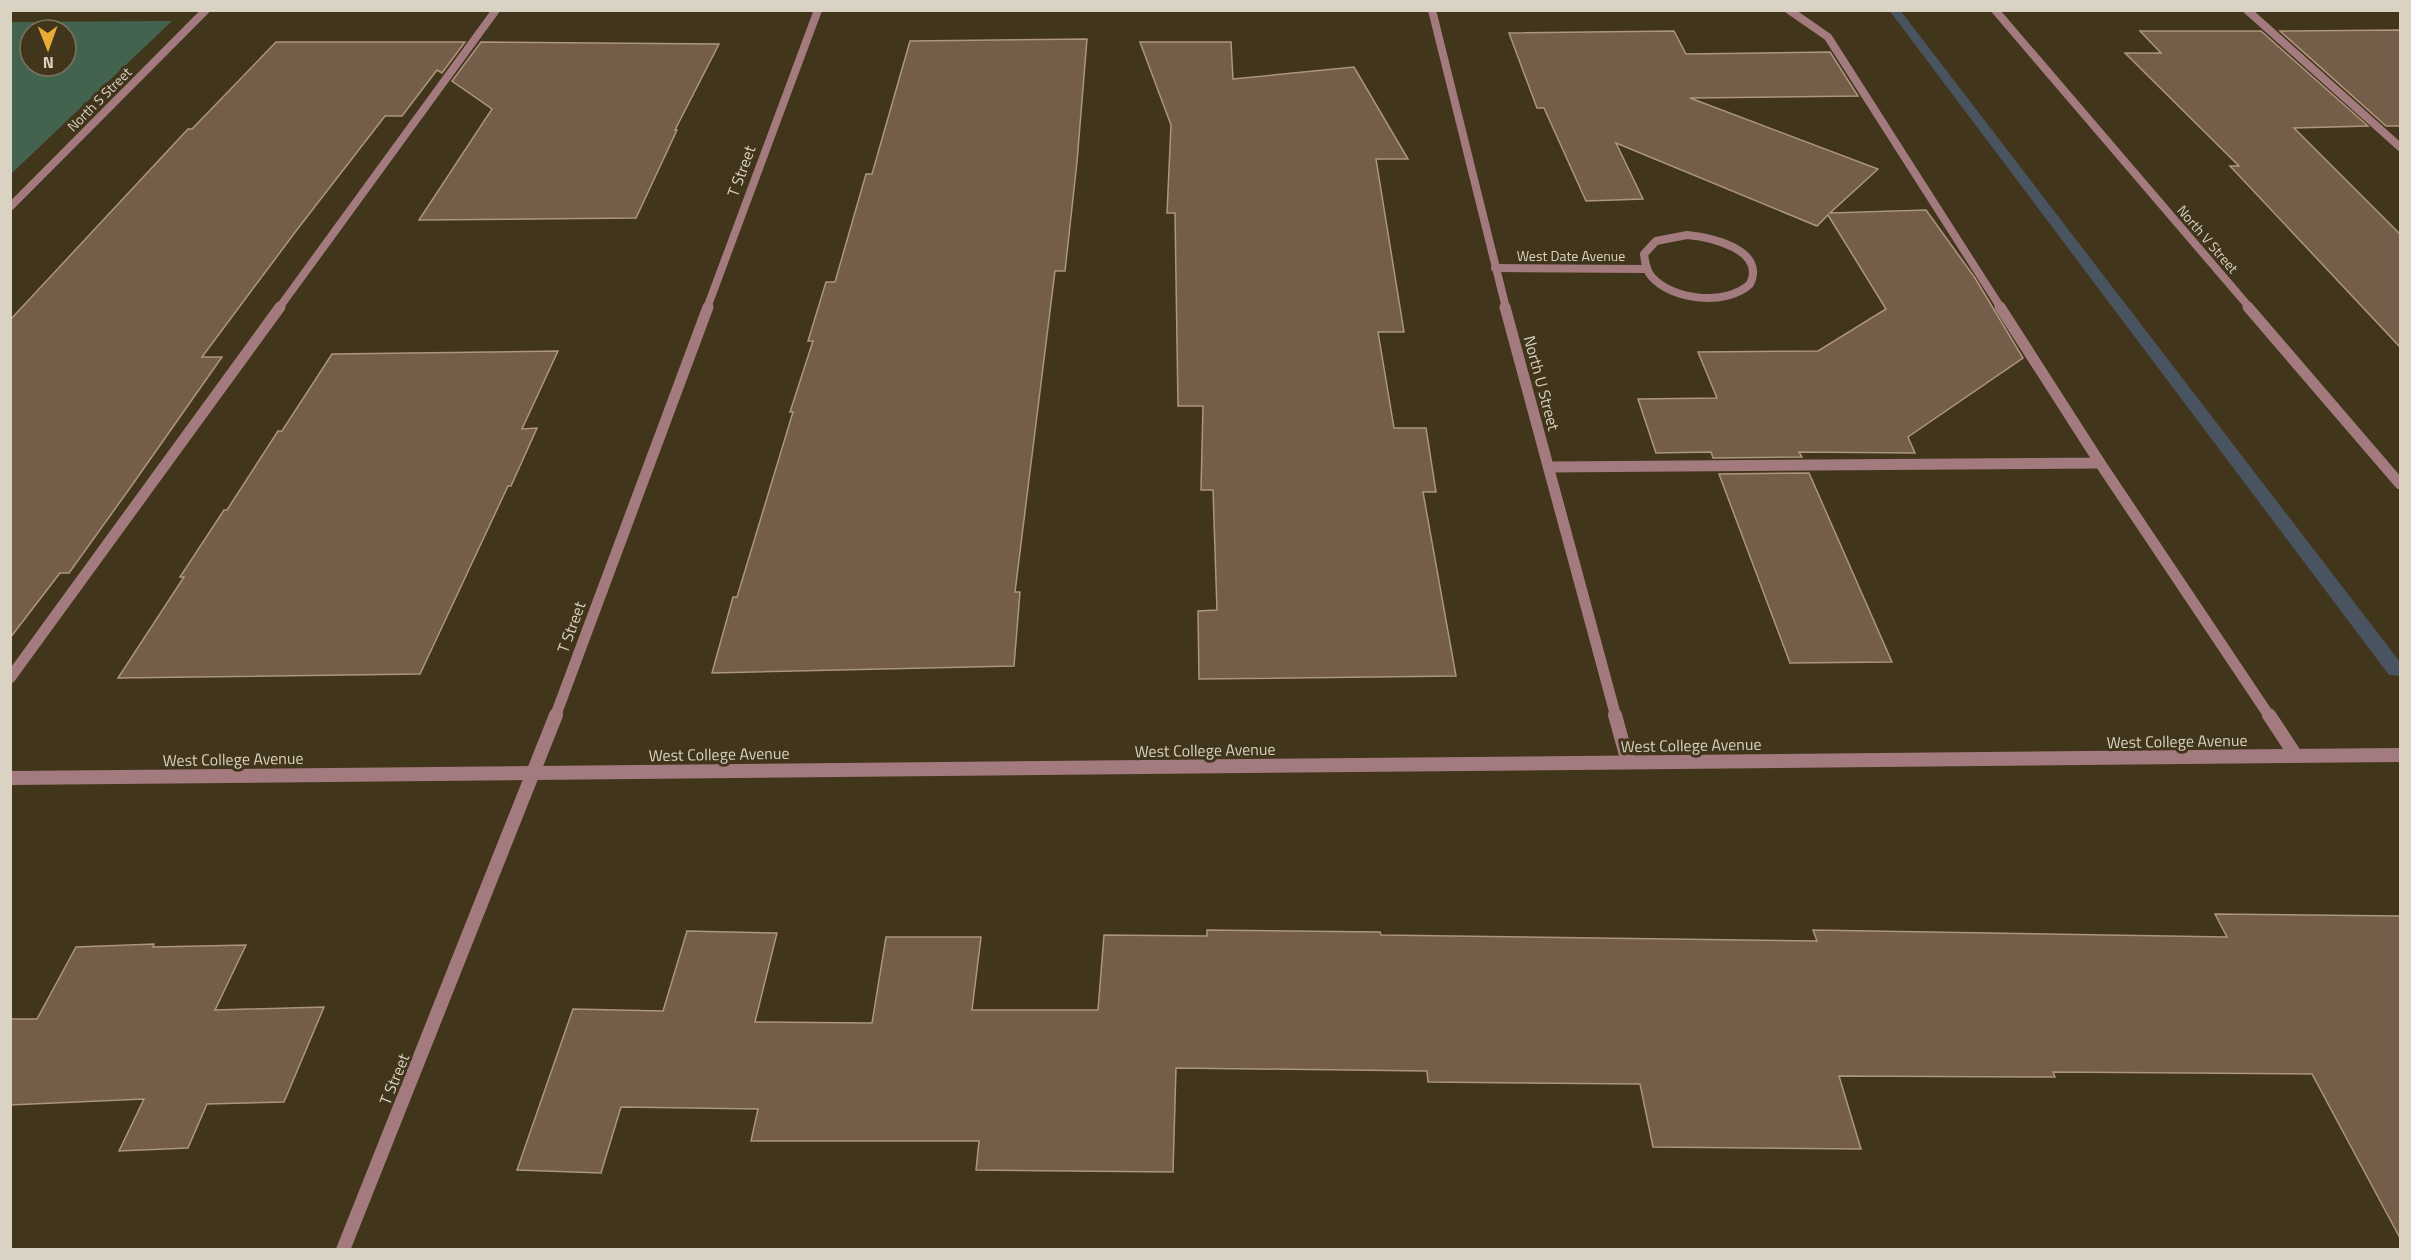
<svg xmlns="http://www.w3.org/2000/svg" width="2411" height="1260" font-family="'Titillium Web',sans-serif">
<rect width="100%" height="100%" fill="#41351b"/>
<path fill="#44634e" fill-rule="evenodd" d="M 172,21 L 11,174 L 11,22 ZM 30,30 L 66,30 L 66,66 L 30,66 Z"/>
<g fill="none" stroke-linecap="round" stroke-linejoin="round">
<polygon fill="#4a5461" fill-rule="evenodd" points="1889,10 1900,10 2400,662 2400,676 2389,675"/>
</g>
<g fill="#755e49" stroke="#ad957e" stroke-width="1.5">
<polygon points="2400,30 2400,126 2386,126 2280,31"/>
<polygon points="1674,31 1686,54 1830,52 1858,96 1690,98 1878,169 1830,213 1926,210 1975,278 2023,358 1908,437 1915,453 1799,452 1802,457 1713,458 1711,452 1656,453 1638,399 1717,398 1698,352 1818,351 1886,309 1828,215 1817,226 1616,143 1643,199 1586,201 1544,108 1537,108 1509,33"/>
<polygon points="2140,31 2261,31 2368,126 2294,128 2400,234 2400,347 2230,166 2239,166 2125,53 2161,53"/>
<polygon points="1087,39 1077,162 1065,271 1055,271 1015,592 1020,592 1014,666 712,673 733,597 737,597 793,412 790,412 813,341 808,341 826,282 835,282 866,174 872,174 910,41"/>
<polygon points="276,42 465,42 442,73 437,70 402,116 385,116 296,231 202,357 222,357 130,488 69,573 60,573 10,638 10,320 188,129 192,129"/>
<polygon points="481,42 719,44 675,130 677,130 636,218 419,220 492,109 452,81"/>
<polygon points="1140,42 1231,42 1233,79 1354,67 1408,159 1376,159 1404,332 1378,332 1394,428 1426,428 1436,492 1423,492 1456,676 1199,679 1198,611 1217,610 1213,490 1201,490 1203,406 1178,406 1175,213 1167,213 1171,125"/>
<polygon points="558,351 522,429 537,428 511,486 508,486 420,674 118,678 184,577 180,577 224,510 227,510 278,431 282,431 332,354"/>
<polygon points="1809,473 1892,662 1790,663 1719,474"/>
<polygon points="2215,914 2400,916 2400,1238 2312,1074 2053,1072 2055,1077 1839,1076 1861,1149 1653,1147 1640,1084 1428,1082 1427,1071 1176,1068 1173,1172 976,1170 979,1141 751,1141 758,1109 621,1107 601,1173 517,1170 573,1009 663,1011 687,931 777,933 755,1022 872,1023 886,937 981,937 972,1010 1098,1010 1104,935 1207,936 1207,930 1380,932 1381,935 1817,941 1813,930 2227,937"/>
<polygon points="154,944 153,947 246,945 215,1010 324,1007 284,1102 207,1104 188,1148 119,1151 144,1099 10,1105 10,1019 37,1019 76,947"/>
</g>
<g fill="none" stroke-linecap="round" stroke-linejoin="round">
<g stroke="#a37a7d" stroke-width="8">
<polyline points="1789,10 1828,37 2001,308"/>
<polyline points="2247,10 2400,147"/>
<polyline points="279,308 496,10"/>
</g>
<g stroke="#a37a7d" stroke-width="11">
<polyline points="2100,463 2270,717"/>
<polyline points="1549,467 2100,463 2000,307"/>
<polyline points="10,678 280,307"/>
</g>
<polyline stroke="#a37a7d" stroke-width="14" points="2269,715 2296,756"/>
<g stroke="#a37a7d" stroke-width="8">
<polyline points="1432,10 1506,308"/>
<polyline points="10,207 206,10"/>
<path d="M 1687,235 C 1709,237 1767,249 1750,284 C 1727,306 1672,301 1651,276 C 1646,270 1645,262 1644,254 L 1656,241 Z"/>
<polyline points="1495,268 1646,269"/>
<polyline points="707,308 818,10"/>
</g>
<g stroke="#a37a7d" stroke-width="11">
<polyline points="1505,307 1616,717"/>
<polyline points="555,717 708,307"/>
</g>
<g stroke="#a37a7d" stroke-width="14">
<polyline points="1615,715 1628,762"/>
<polyline points="343,1250 556,715"/>
</g>
<polyline stroke="#a37a7d" stroke-width="8" points="1995,10 2250,308"/>
<polyline stroke="#a37a7d" stroke-width="11" points="2248,307 2400,484"/>
<polyline stroke="#a37a7d" stroke-width="14" points="10,778 2400,755"/>
</g>
<g text-anchor="middle" dominant-baseline="central" stroke-width="6" stroke-linejoin="round" paint-order="stroke">
<g font-size="14" fill="#dad3c4" stroke="#41351b">
<text transform="translate(99 99) rotate(-45)">North S Street</text>
<text transform="translate(2208 239) rotate(49)">North V Street</text>
<text x="1571" y="255">West Date Avenue</text>
</g>
<g font-size="16" fill="#dad3c4" stroke="#41351b">
<text transform="translate(741 171) rotate(-70)">T Street</text>
<text transform="translate(1542 383) rotate(75)">North U Street</text>
<text transform="translate(571 627) rotate(-70)">T Street</text>
<text transform="translate(2177 741) rotate(-1)">West College Avenue</text>
<text transform="translate(1691 745) rotate(-1)">West College Avenue</text>
<text transform="translate(1205 750) rotate(-1)">West College Avenue</text>
<text transform="translate(719 754) rotate(-1)">West College Avenue</text>
<text transform="translate(233 759) rotate(-1)">West College Avenue</text>
<text transform="translate(394 1079) rotate(-68)">T Street</text>
</g>
</g>
<rect width="2411" height="1260" fill="none" stroke="#dad3c4" stroke-width="24"/>
<g transform="translate(48 48) rotate(179)"><circle r="28" fill="#41351b" stroke="#7e745f" stroke-width="1.5"/>
<path d="M0-4.5L10 22L0 15L-10 22Z" fill="#e6ac36"/>
<text y="-9" font-size="16" font-weight="bold" text-anchor="middle" fill="#dad3c4">N</text>
</g>
</svg>
